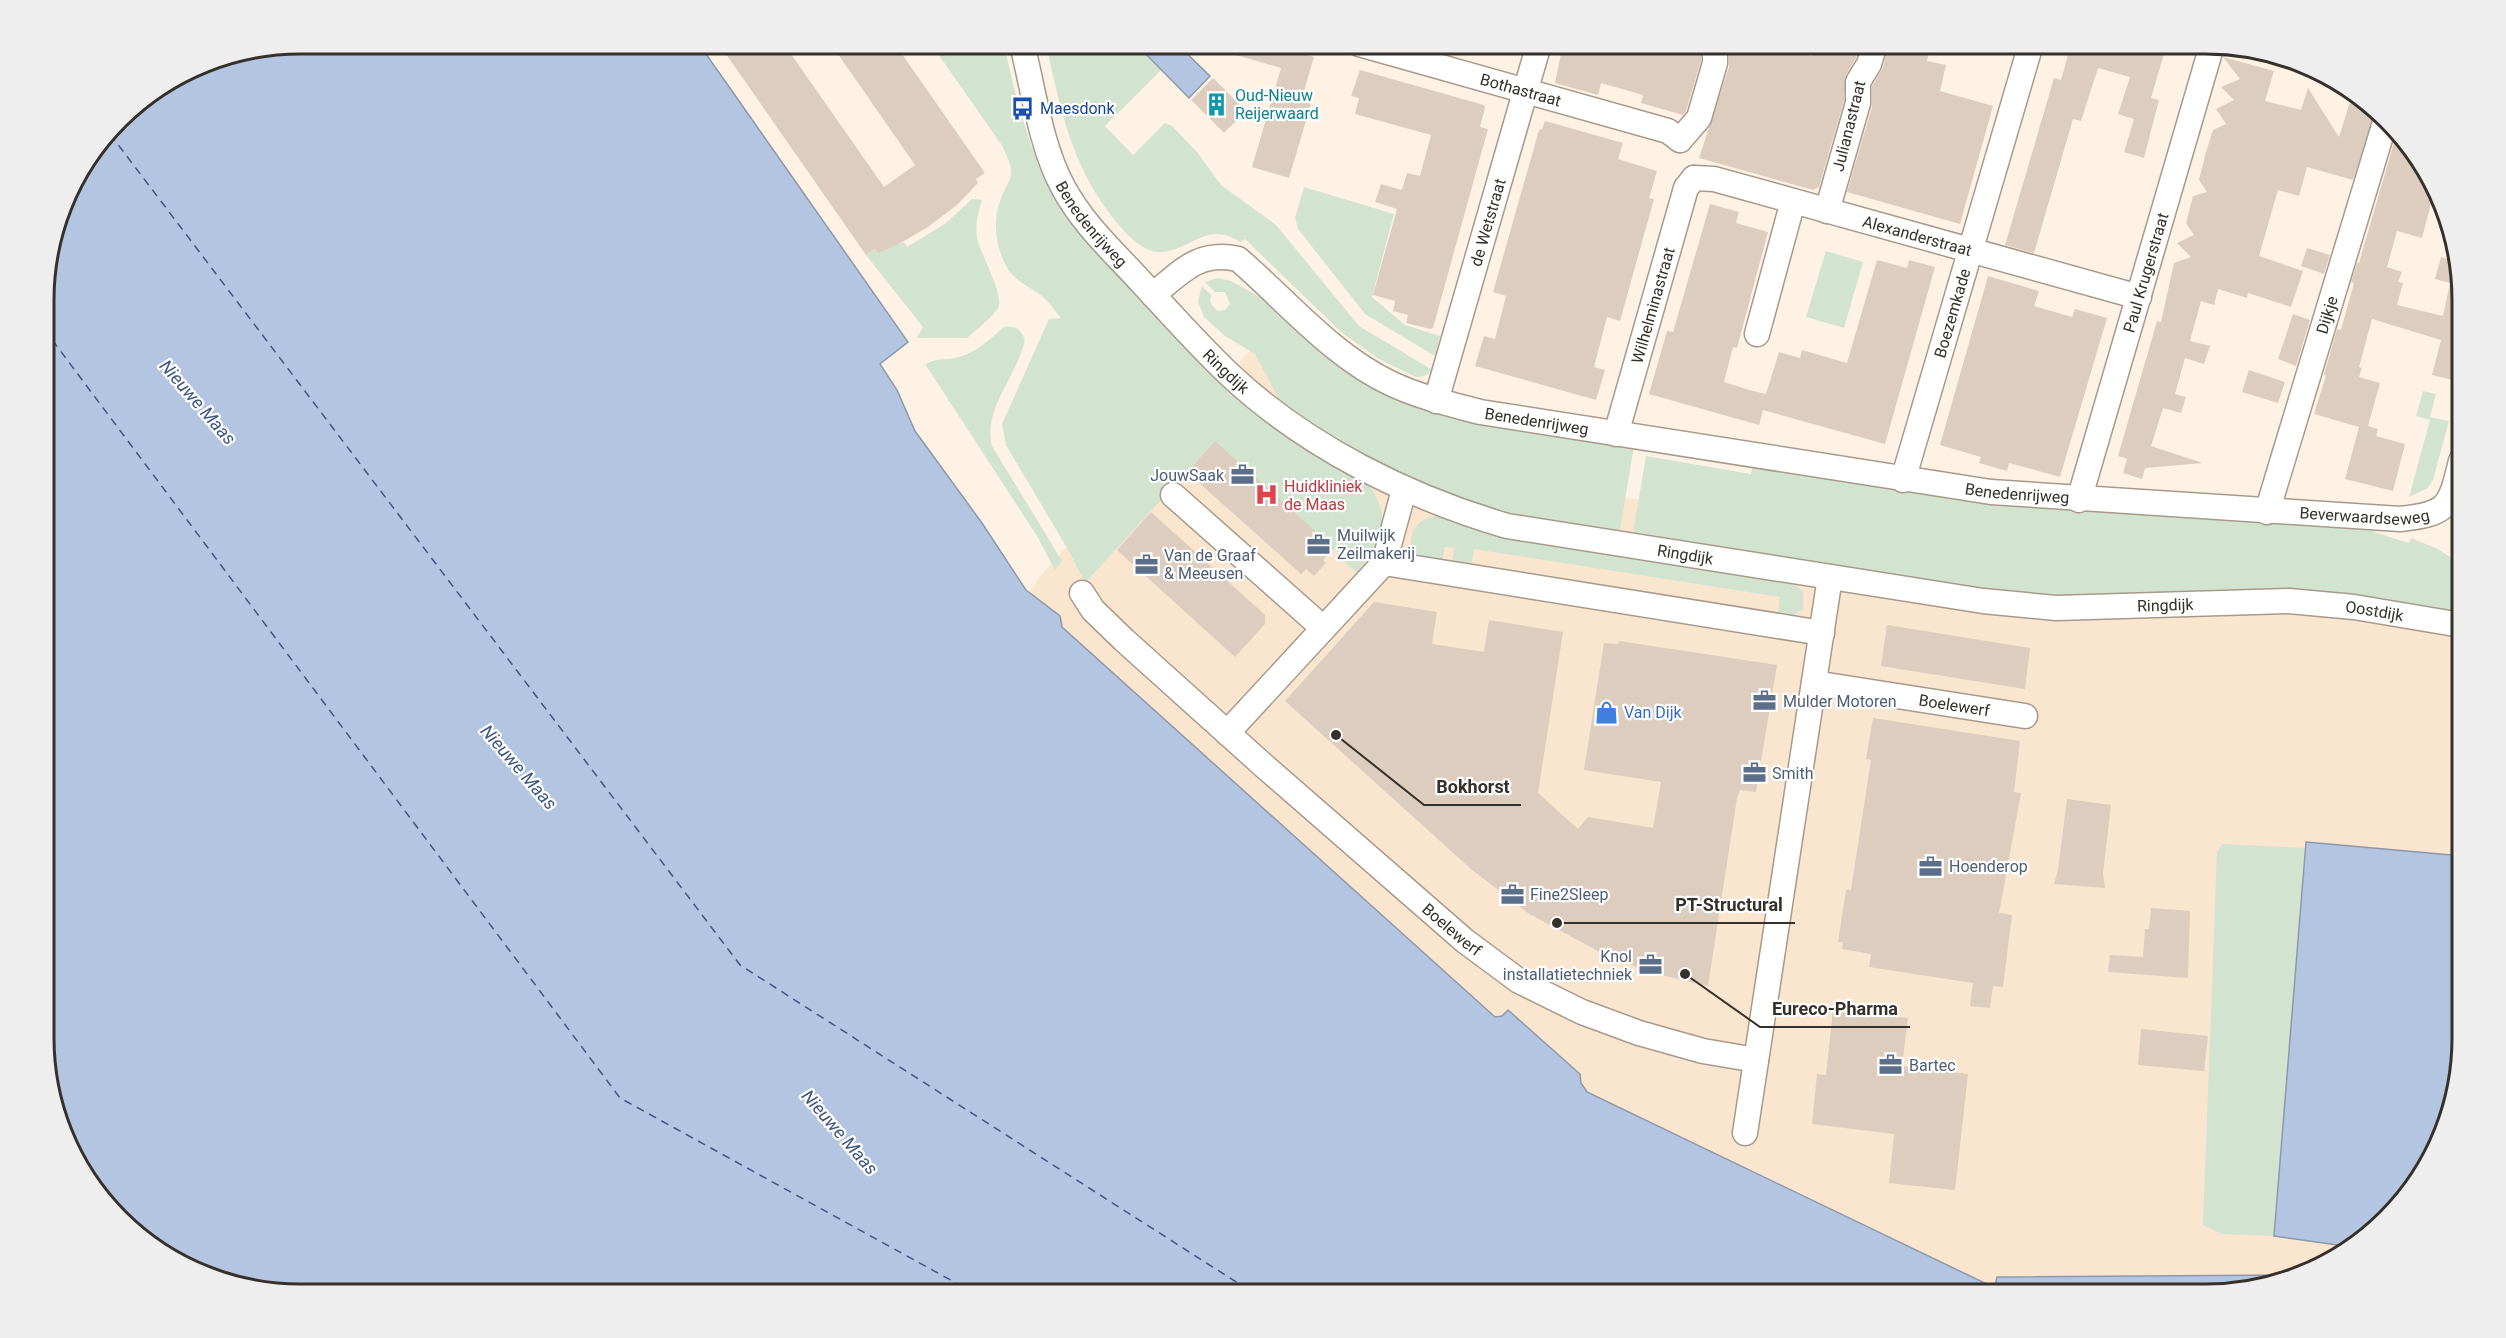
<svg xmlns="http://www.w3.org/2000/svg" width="2506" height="1338" font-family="Roboto,sans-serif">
<rect width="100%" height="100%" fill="#fef2e5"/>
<polygon fill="#fae5cf" points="1263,337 1566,492 2461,578 2462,863 2374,1229 2348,1251 2288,1281 2222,1294 1977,1294 1567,1123 1012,616 1046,569"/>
<g fill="#d2e4d0">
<path d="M 931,44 L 1004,44 C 1020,117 1035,178 1084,238 L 1368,484 C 1394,517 1380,544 1357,573 L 1338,556 L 1339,553 L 1215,441 L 1085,583 L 1070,553 L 1006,445 L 1002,424 L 1049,319 L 1061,318 C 1054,310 1048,300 1039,294 C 1025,284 1013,280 1005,264 C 995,243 992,218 1002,196 C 1005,187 1012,180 1011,170 C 1010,161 1005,152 1001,144 Z"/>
<path d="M 1046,44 L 1136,44 L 1161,70 L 1105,126 L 1133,155 L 1165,123 L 1172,126 L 1197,152 L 1221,185 L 1276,225 L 1359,326 L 1431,369 C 1428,376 1423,377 1416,377 L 1379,359 L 1341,332 L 1245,239 L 1240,242 C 1208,221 1194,248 1163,252 C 1145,254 1129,237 1118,224 C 1072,169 1061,112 1046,44 Z"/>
<polygon points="1304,187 1394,214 1372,297 1405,325 1440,336 1435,356 1365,314 1298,229 1295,218"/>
<path d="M 972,199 L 982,200 C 978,212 975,225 977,237 C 980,254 1005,296 998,308 C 991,319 977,329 967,338 L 917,338 L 923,327 L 866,255 L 875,249 L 878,252 L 904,242 L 907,247 L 946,223 Z"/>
<polygon points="1826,251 1863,262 1844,328 1806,317"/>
<polygon points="1218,278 1231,281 1267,301 1340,365 1634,446 1619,536 1508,516 1409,481 1306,422 1281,403 1255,354 1225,336 1204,317 1198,301 1202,286 1211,295 1210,302 1217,311 1225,310 1230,304 1225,292 1215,292 1205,282"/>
<path d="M 1004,327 C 1016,326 1020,328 1025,340 C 1017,376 983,408 992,446 L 1062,561 L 1055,570 L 1037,536 L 925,364 L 914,373 C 939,352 941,364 965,355 C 980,349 992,337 1004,327 Z"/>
<polygon points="2423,391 2436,394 2430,417 2449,421 2433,480 2428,488 2409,497 2430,420 2416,416"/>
<polygon points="1646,456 1751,474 1753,464 2375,527 2374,532 2409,543 2411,538 2438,549 2461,564 2461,616 2020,595 1632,538"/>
<path d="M 1435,516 C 1551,551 1673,564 1792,583 L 1803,591 L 1803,609 L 1794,615 L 1778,614 L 1780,597 L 1474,549 L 1471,566 L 1452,563 L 1454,548 L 1445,547 L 1442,561 L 1420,558 L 1411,550 C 1410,530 1416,520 1435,516 Z"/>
<polygon points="2222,844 2305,848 2274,1236 2222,1234 2203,1225 2217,852"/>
</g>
<g fill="#b4c5e2" stroke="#8e98ab" stroke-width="1.5">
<polygon points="300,44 699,44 908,342 880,364 897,390 915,431 982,523 1026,590 1060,616 1062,627 1495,1017 1502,1016 1508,1010 1580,1074 1581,1083 1587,1092 1995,1288 1997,1277 2301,1275 2288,1281 2222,1294 300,1294 186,1268 96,1194 63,1136 46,1072 44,283 70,187 131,107 202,63"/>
<polygon points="1136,44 1177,44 1210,76 1189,98"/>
<polygon points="2306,842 2462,856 2462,1038 2436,1152 2399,1207 2344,1254 2344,1246 2274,1236"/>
</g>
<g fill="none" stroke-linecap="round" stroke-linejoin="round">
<g stroke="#3e5780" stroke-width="1.5" stroke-dasharray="8 6" stroke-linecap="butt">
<polyline points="110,134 740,965 1255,1294"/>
<polyline points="44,329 620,1098 976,1294"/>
</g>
</g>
<g fill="#dccdbe">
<polygon points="719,44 784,44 884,187 915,165 831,44 895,44 985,173 976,179 978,183 957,205 928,227 897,245 878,253 875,249 866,255"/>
<polygon points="1213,44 1269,44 1314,57 1301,101 1311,104 1289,178 1252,167 1281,68 1212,48"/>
<polygon points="1563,44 1576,44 1619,55 1622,44 1640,44 1674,53 1676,44 1701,44 1701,61 1686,111 1683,115 1641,103 1643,95 1601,83 1598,95 1555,83"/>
<polygon points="1729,44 1774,44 1773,46 1812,56 1816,44 1860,44 1856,58 1846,75 1844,101 1819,187 1813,190 1699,158 1729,67"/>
<polygon points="1889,44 1931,44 1927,61 1946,65 1940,91 1993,106 1960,224 1847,192 1872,107 1872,86 1883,68"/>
<polygon points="2071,44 2167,44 2151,98 2159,100 2144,158 2124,152 2134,119 2118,114 2130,77 2098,68 2081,121 2073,119 2034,253 2005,245 2054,78 2061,80"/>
<polygon points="2223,57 2274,71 2265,101 2301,110 2308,88 2339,137 2353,92 2376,109 2353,180 2307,167 2299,196 2278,190 2259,256 2303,271 2291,307 2248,293 2247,298 2218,289 2214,305 2201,301 2190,341 2210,346 2204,364 2185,358 2175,394 2186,397 2181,413 2163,408 2151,446 2203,463 2145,468 2142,479 2123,473 2127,459 2118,456 2157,321 2161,322 2174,263 2191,257 2177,243 2194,235 2186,223 2193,196 2207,192 2199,180 2206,152 2213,130 2226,124 2216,109 2234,100 2221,87 2240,79"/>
<polygon points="1360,70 1484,105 1485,108 1480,127 1488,129 1433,328 1430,329 1406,323 1408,315 1393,311 1395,301 1373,295 1397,209 1375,202 1381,184 1402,190 1407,173 1420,176 1431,135 1355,114 1359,98 1351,96"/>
<polygon points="1213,78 1246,111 1224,133 1191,100"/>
<polygon points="1545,121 1623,143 1618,159 1657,171 1649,198 1654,199 1620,321 1607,317 1594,367 1605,370 1596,400 1475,366 1484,336 1495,339 1506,296 1493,292 1539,130 1542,129"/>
<polygon points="2397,132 2419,157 2433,196 2422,238 2397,231 2387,267 2402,272 2398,282 2403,283 2397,305 2443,316 2450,283 2435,279 2441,257 2458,262 2461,326 2456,343 2461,344 2461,382 2432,375 2441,340 2372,319 2359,367 2362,368 2359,377 2380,383 2368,426 2378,429 2376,436 2405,444 2393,491 2345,479 2359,427 2314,414 2326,375 2324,375 2337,329 2341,330 2354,283 2351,282 2357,263 2359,263"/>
<polygon points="1710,204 1739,212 1736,223 1768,232 1737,348 1733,347 1724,382 1749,390 1766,394 1779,352 1800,358 1802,350 1847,363 1877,260 1907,268 1909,260 1935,267 1885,444 1763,410 1759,425 1649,394 1667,331 1673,332"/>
<polygon points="2307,248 2330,255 2324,274 2301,266"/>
<polygon points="1988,276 2039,291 2034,306 2072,317 2075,309 2107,318 2060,477 2009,463 2007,471 1979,463 1981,457 1940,445"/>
<polygon points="2293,314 2310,320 2296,366 2278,359"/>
<polygon points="2249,370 2285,382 2278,403 2242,392"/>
<polygon points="1215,441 1334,548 1323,560 1326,563 1314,576 1306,569 1301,574 1187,472"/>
<polygon points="1151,512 1265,615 1265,624 1235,657 1117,550"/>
<polygon points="1374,602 1437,612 1432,644 1484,652 1489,620 1563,632 1538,793 1578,829 1588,817 1653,828 1661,782 1584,770 1604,643 1618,644 1619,641 1777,665 1756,792 1740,790 1737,798 1708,986 1653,973 1605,955 1528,913 1471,869 1285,701"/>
<polygon points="1887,625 2030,648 2025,689 1881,666"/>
<polygon points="1873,718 2020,741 2014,792 2021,793 1999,913 2012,915 2003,987 1993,986 1990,1008 1970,1006 1973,983 1869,967 1871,954 1842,949 1843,942 1838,942 1846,890 1851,890 1871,760 1866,759"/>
<polygon points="2067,799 2111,805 2103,874 2105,888 2054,884 2058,870"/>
<polygon points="2151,908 2190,911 2188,978 2108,972 2110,955 2143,957 2145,929 2149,929"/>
<polygon points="1833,1009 1908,1018 1902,1066 1968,1074 1955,1190 1889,1183 1894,1134 1812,1124 1817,1074 1826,1075"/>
<polygon points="2141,1029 2208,1036 2204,1071 2138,1065"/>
</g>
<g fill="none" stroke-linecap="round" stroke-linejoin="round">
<defs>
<g id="minor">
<path id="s1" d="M 1022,44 C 1033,88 1041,147 1063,187 C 1084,226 1114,252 1143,284 C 1172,315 1200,347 1231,376 C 1307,447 1408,497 1507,526 L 1983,601 L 2056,608 L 2289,601 L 2354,607 L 2461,625"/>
<path id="s2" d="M 1359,44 L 1668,131 L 1680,140"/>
<polyline points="1680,140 1699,118 1715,63 1715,44"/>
<path id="s3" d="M 1694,178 L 1714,179 L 2139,297"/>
<polyline points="1827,211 1858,103 1858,82 1869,64 1875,44"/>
<path id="s4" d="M 1153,295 C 1181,272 1199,250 1238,259 C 1287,301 1332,356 1392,384 C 1420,397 1450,404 1480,412 L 1991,492 L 2400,519 C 2449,514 2450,506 2461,461"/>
<polyline points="1757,334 1793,201"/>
<path id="s5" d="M 1436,401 L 1539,44"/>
<path id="s6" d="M 1616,434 L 1686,188 L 1694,178"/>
<path id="s7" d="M 1903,480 L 2031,44"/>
<polyline points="1173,495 1323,628"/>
<path id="s8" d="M 2079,500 L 2212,45"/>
<path id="s9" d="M 2267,512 L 2386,119"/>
<polyline points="1384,563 1822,633"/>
<path id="s10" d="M 1082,593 L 1093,610 L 1124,640 L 1263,765 L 1465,941 L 1519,981 L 1582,1012 L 1639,1033 L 1703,1051 L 1756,1060"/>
<path id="s11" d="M 1814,683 L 2025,716"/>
<polyline points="1227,733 1384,563 1404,490"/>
<polyline points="1745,1133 1830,577"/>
</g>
</defs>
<use href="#minor" stroke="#a89a8b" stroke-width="27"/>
<use href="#minor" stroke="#fff" stroke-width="24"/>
</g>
<defs>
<symbol id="building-bare" viewBox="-9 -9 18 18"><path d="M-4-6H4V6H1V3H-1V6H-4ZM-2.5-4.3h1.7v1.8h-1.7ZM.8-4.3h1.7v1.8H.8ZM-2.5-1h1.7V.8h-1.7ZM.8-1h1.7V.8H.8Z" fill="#0f9aa8" stroke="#fff" stroke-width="2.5" paint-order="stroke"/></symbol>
<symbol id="bus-bare" viewBox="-9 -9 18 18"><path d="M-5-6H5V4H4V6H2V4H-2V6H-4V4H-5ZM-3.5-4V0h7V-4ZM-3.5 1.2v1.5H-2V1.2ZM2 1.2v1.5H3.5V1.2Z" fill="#1a4fb4" stroke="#fff" stroke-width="2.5" paint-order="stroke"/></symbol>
<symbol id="office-bare" viewBox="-9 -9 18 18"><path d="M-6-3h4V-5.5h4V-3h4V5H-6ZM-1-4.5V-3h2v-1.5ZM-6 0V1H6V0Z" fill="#5c6f8a" stroke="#fff" stroke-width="2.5" paint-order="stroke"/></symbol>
<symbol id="hospital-bare" viewBox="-9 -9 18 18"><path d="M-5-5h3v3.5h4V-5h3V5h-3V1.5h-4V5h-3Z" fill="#e0444e" stroke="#fff" stroke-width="2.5" paint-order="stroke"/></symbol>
<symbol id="shop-bare" viewBox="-9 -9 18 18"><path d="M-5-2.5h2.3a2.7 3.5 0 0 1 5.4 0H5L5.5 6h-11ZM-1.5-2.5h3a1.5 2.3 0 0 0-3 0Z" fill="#3f7fe0" stroke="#fff" stroke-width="2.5" paint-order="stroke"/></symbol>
</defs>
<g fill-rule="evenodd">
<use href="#building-bare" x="1200" y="88" width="33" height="33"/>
<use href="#bus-bare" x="1006" y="92" width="33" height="33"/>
<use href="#office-bare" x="1226" y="458" width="33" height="33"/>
<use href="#hospital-bare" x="1250" y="478" width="33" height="33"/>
<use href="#office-bare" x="1302" y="528" width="33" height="33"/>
<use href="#office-bare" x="1130" y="548" width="33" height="33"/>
<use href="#office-bare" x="1748" y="684" width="33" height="33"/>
<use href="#shop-bare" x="1590" y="696" width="33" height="33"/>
<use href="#office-bare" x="1738" y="756" width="33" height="33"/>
<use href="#office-bare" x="1914" y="850" width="33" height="33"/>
<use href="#office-bare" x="1496" y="878" width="33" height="33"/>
<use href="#office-bare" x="1634" y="948" width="33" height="33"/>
<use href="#office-bare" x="1874" y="1048" width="33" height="33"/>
</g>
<g text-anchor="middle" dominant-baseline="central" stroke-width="4.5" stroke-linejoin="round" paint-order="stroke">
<g font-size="16" fill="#36302a" stroke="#fff">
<text stroke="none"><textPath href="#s2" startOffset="168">Bothastraat</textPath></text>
<text transform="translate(1849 126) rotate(-76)">Julianastraat</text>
<text stroke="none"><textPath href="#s5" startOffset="186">de Wetstraat</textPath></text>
<text stroke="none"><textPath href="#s1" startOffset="196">Benedenrijweg</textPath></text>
<text stroke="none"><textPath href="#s3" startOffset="231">Alexanderstraat</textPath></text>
<text stroke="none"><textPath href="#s8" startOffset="237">Paul Krugerstraat</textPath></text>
<text stroke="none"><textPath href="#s6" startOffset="134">Wilhelminastraat</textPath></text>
<text stroke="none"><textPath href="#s7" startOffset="174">Boezemkade</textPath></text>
<text stroke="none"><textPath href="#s9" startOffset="206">Dijkje</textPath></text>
<text stroke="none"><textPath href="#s1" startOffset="396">Ringdijk</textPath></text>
<text stroke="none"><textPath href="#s4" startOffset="446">Benedenrijweg</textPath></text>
<text stroke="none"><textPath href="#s4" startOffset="932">Benedenrijweg</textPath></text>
<text stroke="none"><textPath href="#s4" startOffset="1280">Beverwaardseweg</textPath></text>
<text stroke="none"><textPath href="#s1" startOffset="900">Ringdijk</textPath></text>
<text stroke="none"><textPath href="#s1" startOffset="1384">Ringdijk</textPath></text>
<text stroke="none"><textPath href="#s1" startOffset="1594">Oostdijk</textPath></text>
<text stroke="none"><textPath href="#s11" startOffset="142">Boelewerf</textPath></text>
<text stroke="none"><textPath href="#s10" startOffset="501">Boelewerf</textPath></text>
</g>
<g font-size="16" fill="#0d838f" stroke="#fff" text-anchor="start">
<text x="1235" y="95">Oud-Nieuw<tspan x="1235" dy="18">Reijerwaard</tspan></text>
</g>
<g font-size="16" fill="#164399" stroke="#fff" text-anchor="start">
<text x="1040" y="108">Maesdonk</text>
</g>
<g font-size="16" fill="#4e5e75" stroke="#fff" text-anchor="start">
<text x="1224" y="475" text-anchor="end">JouwSaak</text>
<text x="1337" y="535">Muilwijk<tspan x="1337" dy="18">Zeilmakerij</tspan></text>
<text x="1164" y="555">Van de Graaf<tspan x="1164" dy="18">&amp; Meeusen</tspan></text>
<text x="1783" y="701">Mulder Motoren</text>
<text x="1772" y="773">Smith</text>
<text x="1949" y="866">Hoenderop</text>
<text x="1530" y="894">Fine2Sleep</text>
<text x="1632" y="956" text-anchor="end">Knol<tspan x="1632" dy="18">installatietechniek</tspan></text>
<text x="1909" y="1065">Bartec</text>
</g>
<g font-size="16" fill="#be3a42" stroke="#fff" text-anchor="start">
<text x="1284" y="486">Huidkliniek<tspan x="1284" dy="18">de Maas</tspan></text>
</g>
<g font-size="16" fill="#366cbe" stroke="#fff" text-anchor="start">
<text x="1624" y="712">Van Dijk</text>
</g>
<g font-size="18" font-style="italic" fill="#3e5780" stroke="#fff">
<text transform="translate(198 402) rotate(49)">Nieuwe Maas</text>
<text transform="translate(519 767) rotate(49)">Nieuwe Maas</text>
<text transform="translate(840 1132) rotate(49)">Nieuwe Maas</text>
</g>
</g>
<path d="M0 0H2506V1338H0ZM300 54H2206A246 246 0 0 1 2452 300V1038A246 246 0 0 1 2206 1284H300A246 246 0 0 1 54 1038V300A246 246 0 0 1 300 54Z" fill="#efeeee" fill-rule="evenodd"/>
<path fill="none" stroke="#36302a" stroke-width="3" d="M300 54H2206A246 246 0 0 1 2452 300V1038A246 246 0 0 1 2206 1284H300A246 246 0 0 1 54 1038V300A246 246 0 0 1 300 54Z"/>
<path fill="none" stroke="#36302a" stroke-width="2" d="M1336 735L1424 805H1521M1557 923L1664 923H1795M1685 974L1760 1027H1910"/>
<g fill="#36302a" stroke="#fff" stroke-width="2">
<circle cx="1336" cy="735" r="6"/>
<circle cx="1557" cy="923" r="6"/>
<circle cx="1685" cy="974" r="6"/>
</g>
<g font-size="18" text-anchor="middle" font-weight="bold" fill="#36302a" stroke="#fff" stroke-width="4.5" stroke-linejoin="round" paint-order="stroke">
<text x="1473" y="793">Bokhorst</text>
<text x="1729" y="911">PT-Structural</text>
<text x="1835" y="1015">Eureco-Pharma</text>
</g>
</svg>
